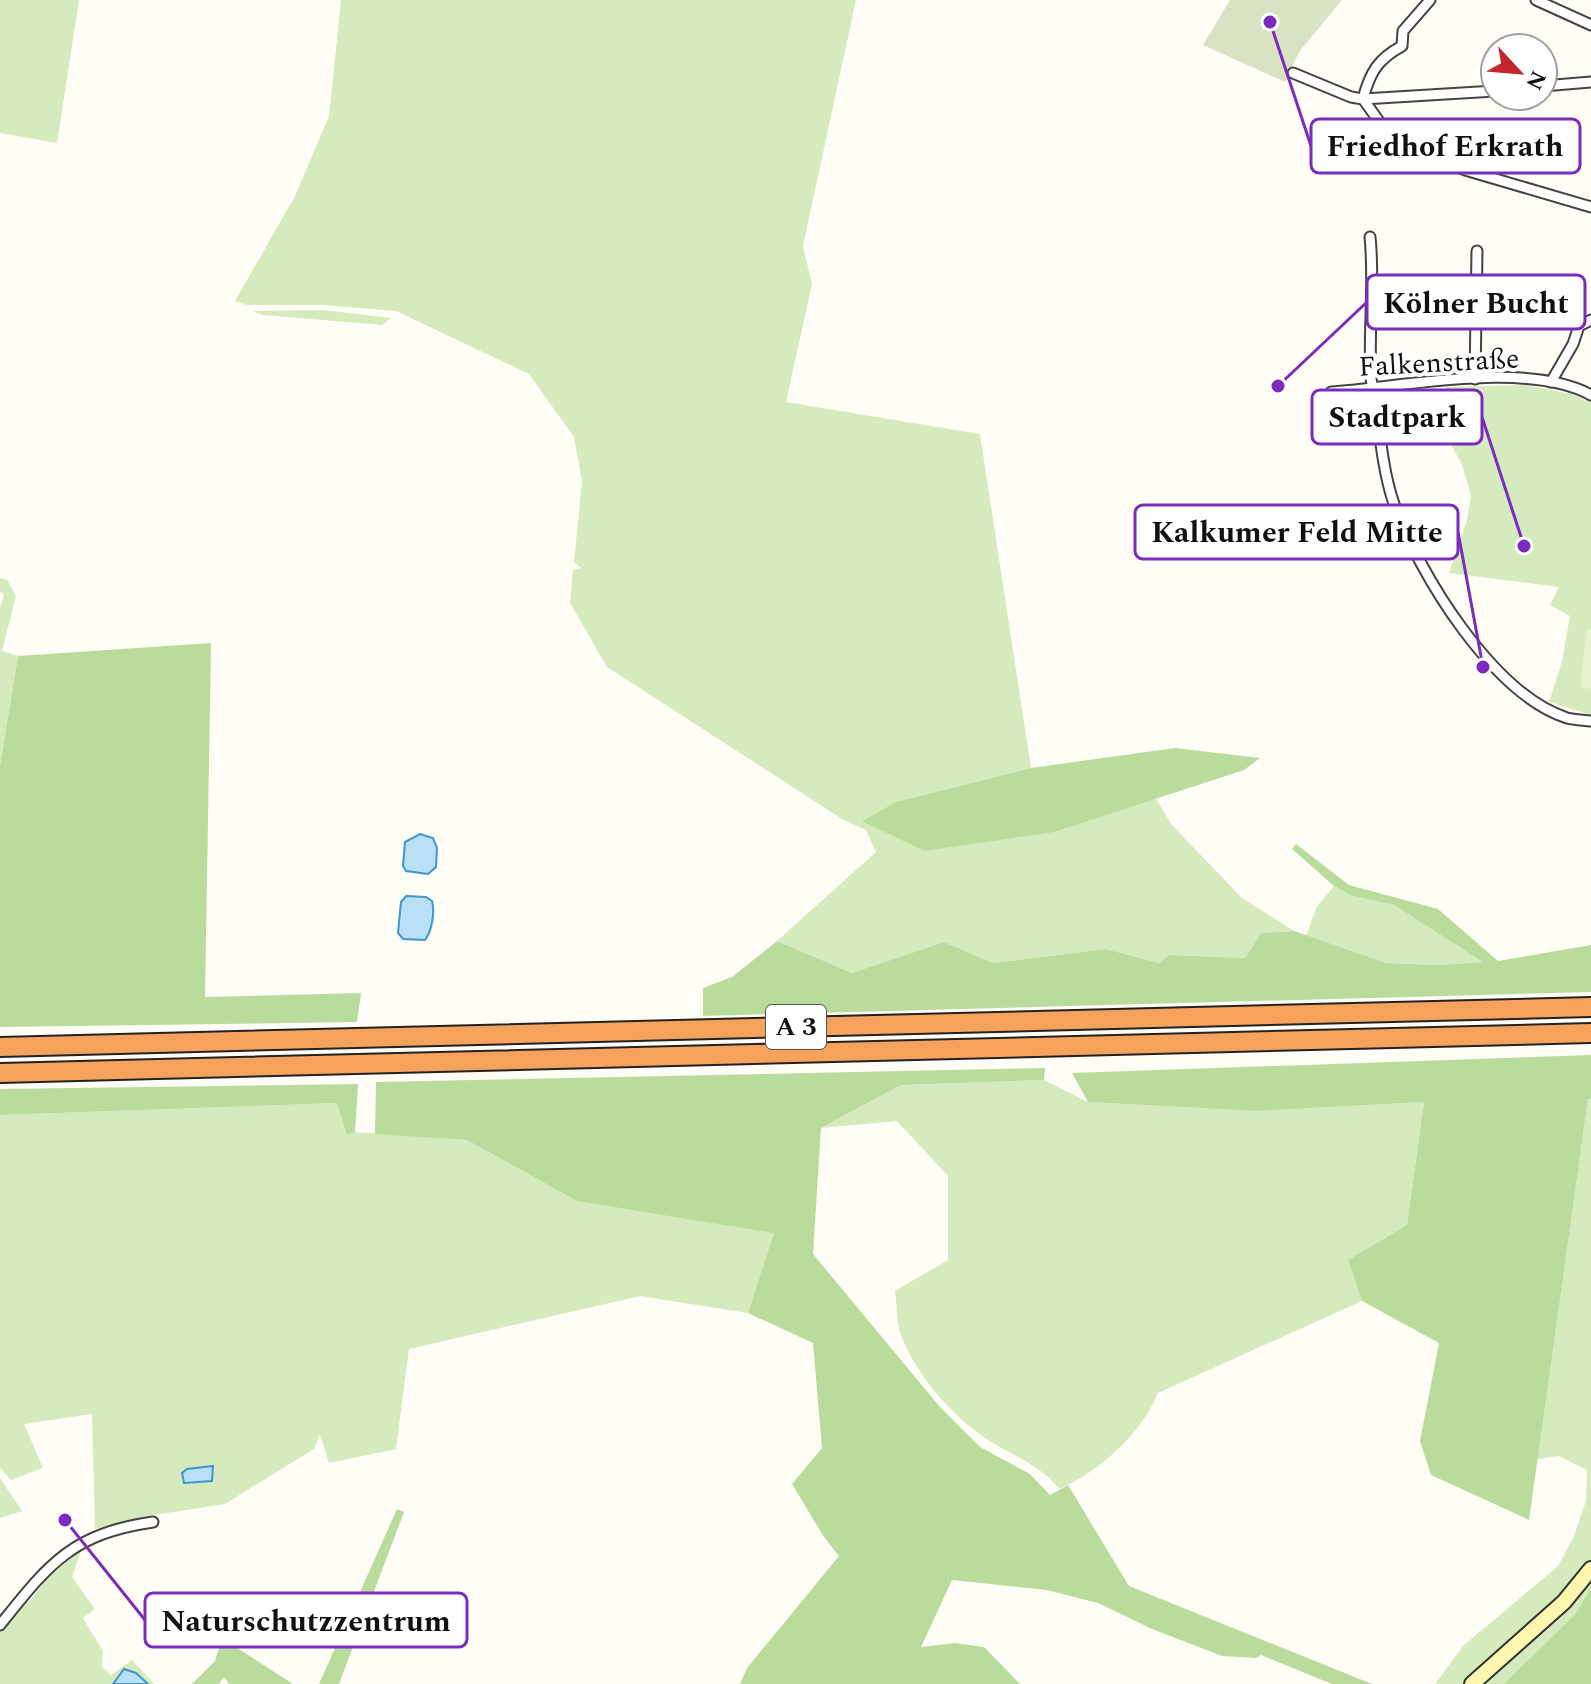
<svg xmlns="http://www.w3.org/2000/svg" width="1591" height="1684" font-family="Spectral,serif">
<rect width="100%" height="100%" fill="#fffdf5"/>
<g fill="#d5ebbd">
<polygon points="0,0 79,0 57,143 0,133"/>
<polygon points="341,0 856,0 803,246 812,284 786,402 980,434 1031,768 896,802 863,821 1054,832 1155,797 1172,825 1242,898 1294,931 1261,933 1245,958 1169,955 1159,963 1106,949 993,963 944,942 852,973 777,941 876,852 866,830 842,819 607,667 570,603 573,570 581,568 574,562 582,481 574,437 529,374 396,311 323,305 247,305 235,301 295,196 329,116"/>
<polygon points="323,310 391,318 382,325 263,315 253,311"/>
<polygon points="1526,385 1571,394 1591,402 1591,715 1549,702 1562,661 1570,616 1550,605 1559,587 1449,573 1467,520 1471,495 1462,465 1447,437 1446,387"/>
<polygon points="0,578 7,580 16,596 2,651 18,656 0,766 0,608 4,594 0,592"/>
<polygon points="1334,886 1353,896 1394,905 1484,962 1438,965 1386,963 1306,936 1317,906"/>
<path d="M 1044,1080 L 1088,1102 L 1256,1111 L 1424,1102 L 1407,1225 L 1348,1260 L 1362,1301 L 1158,1393 C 1142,1433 1099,1472 1059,1489 C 1041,1466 1018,1458 993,1443 C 955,1420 917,1377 901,1335 C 896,1322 897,1305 895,1291 L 948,1260 L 948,1176 L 897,1121 L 821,1128 L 901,1085 Z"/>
<polygon points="1588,1099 1591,1099 1591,1588 1575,1614 1504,1684 1435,1684 1463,1646 1558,1566 1574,1536 1586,1501 1587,1470 1559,1456 1537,1459"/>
<polygon points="338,1103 347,1135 355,1132 467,1140 577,1201 775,1232 748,1313 640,1296 409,1349 396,1449 329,1463 320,1434 314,1449 225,1504 147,1516 95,1529 92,1414 24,1424 43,1468 11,1480 0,1468 0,1115"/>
<polygon points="0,1478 22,1511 0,1518"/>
<polygon points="82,1548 72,1577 95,1609 83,1618 103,1651 102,1667 111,1675 132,1660 154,1684 0,1684 0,1629 25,1599 29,1602 46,1580"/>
</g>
<g fill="#b9dc9c">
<polygon points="211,643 205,997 361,993 357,1022 0,1027 0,766 18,656"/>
<polygon points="1175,748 1260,758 1244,770 1054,832 924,851 862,821 896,802 1031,768"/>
<polygon points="1296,844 1349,885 1438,909 1498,961 1591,945 1591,992 703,1016 703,988 732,977 777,941 852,973 944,942 993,963 1106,949 1159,963 1169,955 1245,958 1261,933 1294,931 1386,963 1438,965 1483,962 1394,905 1353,896 1334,886 1292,849"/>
<polygon points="1591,1055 1591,1099 1588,1099 1529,1520 1431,1475 1420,1441 1439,1343 1362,1301 1348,1260 1407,1225 1424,1102 1256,1111 1088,1102 1072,1073"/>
<polygon points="1045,1068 1044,1080 901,1085 821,1128 813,1254 940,1407 980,1447 1030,1474 1050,1495 1068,1485 1129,1586 1372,1684 1332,1684 1261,1655 1256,1658 1222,1656 1152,1629 1098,1603 1047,1590 952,1580 921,1647 955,1643 984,1647 1020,1684 740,1684 747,1668 839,1556 824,1537 792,1484 822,1448 813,1343 748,1313 774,1233 577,1201 467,1140 375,1134 376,1082"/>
<polygon points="358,1084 355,1132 347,1135 337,1103 0,1115 0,1089"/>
<polygon points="397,1509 404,1512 339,1684 319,1684"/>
<polygon points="1591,1588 1591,1684 1504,1684 1575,1614"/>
<polygon points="222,1638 293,1684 229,1684 224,1677 219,1684 192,1684 215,1661"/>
</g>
<polygon fill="#d9e3c4" points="1230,0 1342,0 1299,52 1285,82 1203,45"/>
<polygon fill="#e6f2cf" points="1587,629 1591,630 1591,689 1580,687"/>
<g fill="#b9e0f7" stroke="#3f96cf" stroke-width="2">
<polygon points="420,834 433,838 437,848 436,867 428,874 406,871 403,866 405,842"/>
<path d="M 406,896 L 426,897 L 432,901 C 435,912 432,931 425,940 L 403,939 L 398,933 L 401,902 Z"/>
<polygon points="213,1466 212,1481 184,1483 182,1473 187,1469"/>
<polygon points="124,1669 136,1673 148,1684 113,1684"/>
</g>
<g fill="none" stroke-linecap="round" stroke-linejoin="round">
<defs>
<g id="minor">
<polyline points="1536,0 1591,25"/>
<polyline points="1293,73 1351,97 1363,99 1495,91"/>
<polyline points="1543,86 1591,82"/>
<polyline points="1363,99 1381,124 1410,149 1465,170 1591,207"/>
<path d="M 1363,99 C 1370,72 1378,59 1402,46 L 1403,31 L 1430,0"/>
<path d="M 1370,237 C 1375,284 1368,331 1371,378 C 1372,386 1375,394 1376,402 C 1380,436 1383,472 1394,504 C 1419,574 1493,694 1567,718 C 1574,720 1583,720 1591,721"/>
<polyline points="1475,379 1477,251"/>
<polyline points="1551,382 1573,344 1579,326 1591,320"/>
<path d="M 1331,392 C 1402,387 1528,360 1591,395"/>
<path d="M 0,1625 C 49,1564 71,1534 153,1522"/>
</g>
<polyline id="secondary" points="1472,1684 1564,1602 1591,1569"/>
<g id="motorway">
<polyline points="0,1047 1591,1007"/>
<polyline points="0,1073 1591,1033"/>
</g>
</defs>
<use href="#minor" stroke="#444" stroke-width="13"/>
<use href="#secondary" stroke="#333" stroke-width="18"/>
<use href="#motorway" stroke="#222" stroke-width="22"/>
<use href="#minor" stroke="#fff" stroke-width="9"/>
<use href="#secondary" stroke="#fff6b0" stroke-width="14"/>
<use href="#motorway" stroke="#f5a25d" stroke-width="18"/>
</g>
<g text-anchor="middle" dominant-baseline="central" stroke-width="8" stroke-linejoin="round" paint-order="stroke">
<rect fill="#fff" stroke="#585858" stroke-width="2" x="766" y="1005" width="60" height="44" rx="6"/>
<g font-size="26" font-weight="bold" fill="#111">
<text x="796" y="1027">A 3</text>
</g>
<g font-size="28" fill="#111" stroke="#fff">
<text transform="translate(1439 363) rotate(-3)">Falkenstraße</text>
</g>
</g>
<path fill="none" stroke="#7b2cbf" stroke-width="3" d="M1270 22L1311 146M1278 386L1367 302M1524 546L1482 417M1483 667L1458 532M65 1520L145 1620"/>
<g fill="#7b2cbf" stroke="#fff" stroke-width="3">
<circle cx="1270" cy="22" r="8"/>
<circle cx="1278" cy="386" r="8"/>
<circle cx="1524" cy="546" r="8"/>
<circle cx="1483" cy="667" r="8"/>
<circle cx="65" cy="1520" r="8"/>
</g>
<g fill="#fff" stroke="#7b2cbf" stroke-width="3">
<rect x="1311" y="119" width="269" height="54" rx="8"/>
<rect x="1367" y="275" width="218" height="54" rx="8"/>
<rect x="1312" y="390" width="170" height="54" rx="8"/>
<rect x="1135" y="505" width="323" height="54" rx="8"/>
<rect x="145" y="1593" width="322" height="54" rx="8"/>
</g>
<g font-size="30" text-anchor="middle" font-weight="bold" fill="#111">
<text x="1445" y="156">Friedhof Erkrath</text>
<text x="1476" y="313">Kölner Bucht</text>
<text x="1397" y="427">Stadtpark</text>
<text x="1297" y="542">Kalkumer Feld Mitte</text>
<text x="306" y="1631">Naturschutzzentrum</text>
</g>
<g transform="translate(1519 72) rotate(116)"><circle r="38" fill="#ffffff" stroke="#a0a0a0" stroke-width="2"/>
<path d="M0-6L14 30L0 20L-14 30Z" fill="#c4262e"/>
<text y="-12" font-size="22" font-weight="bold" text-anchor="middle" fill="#111111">N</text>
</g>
</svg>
